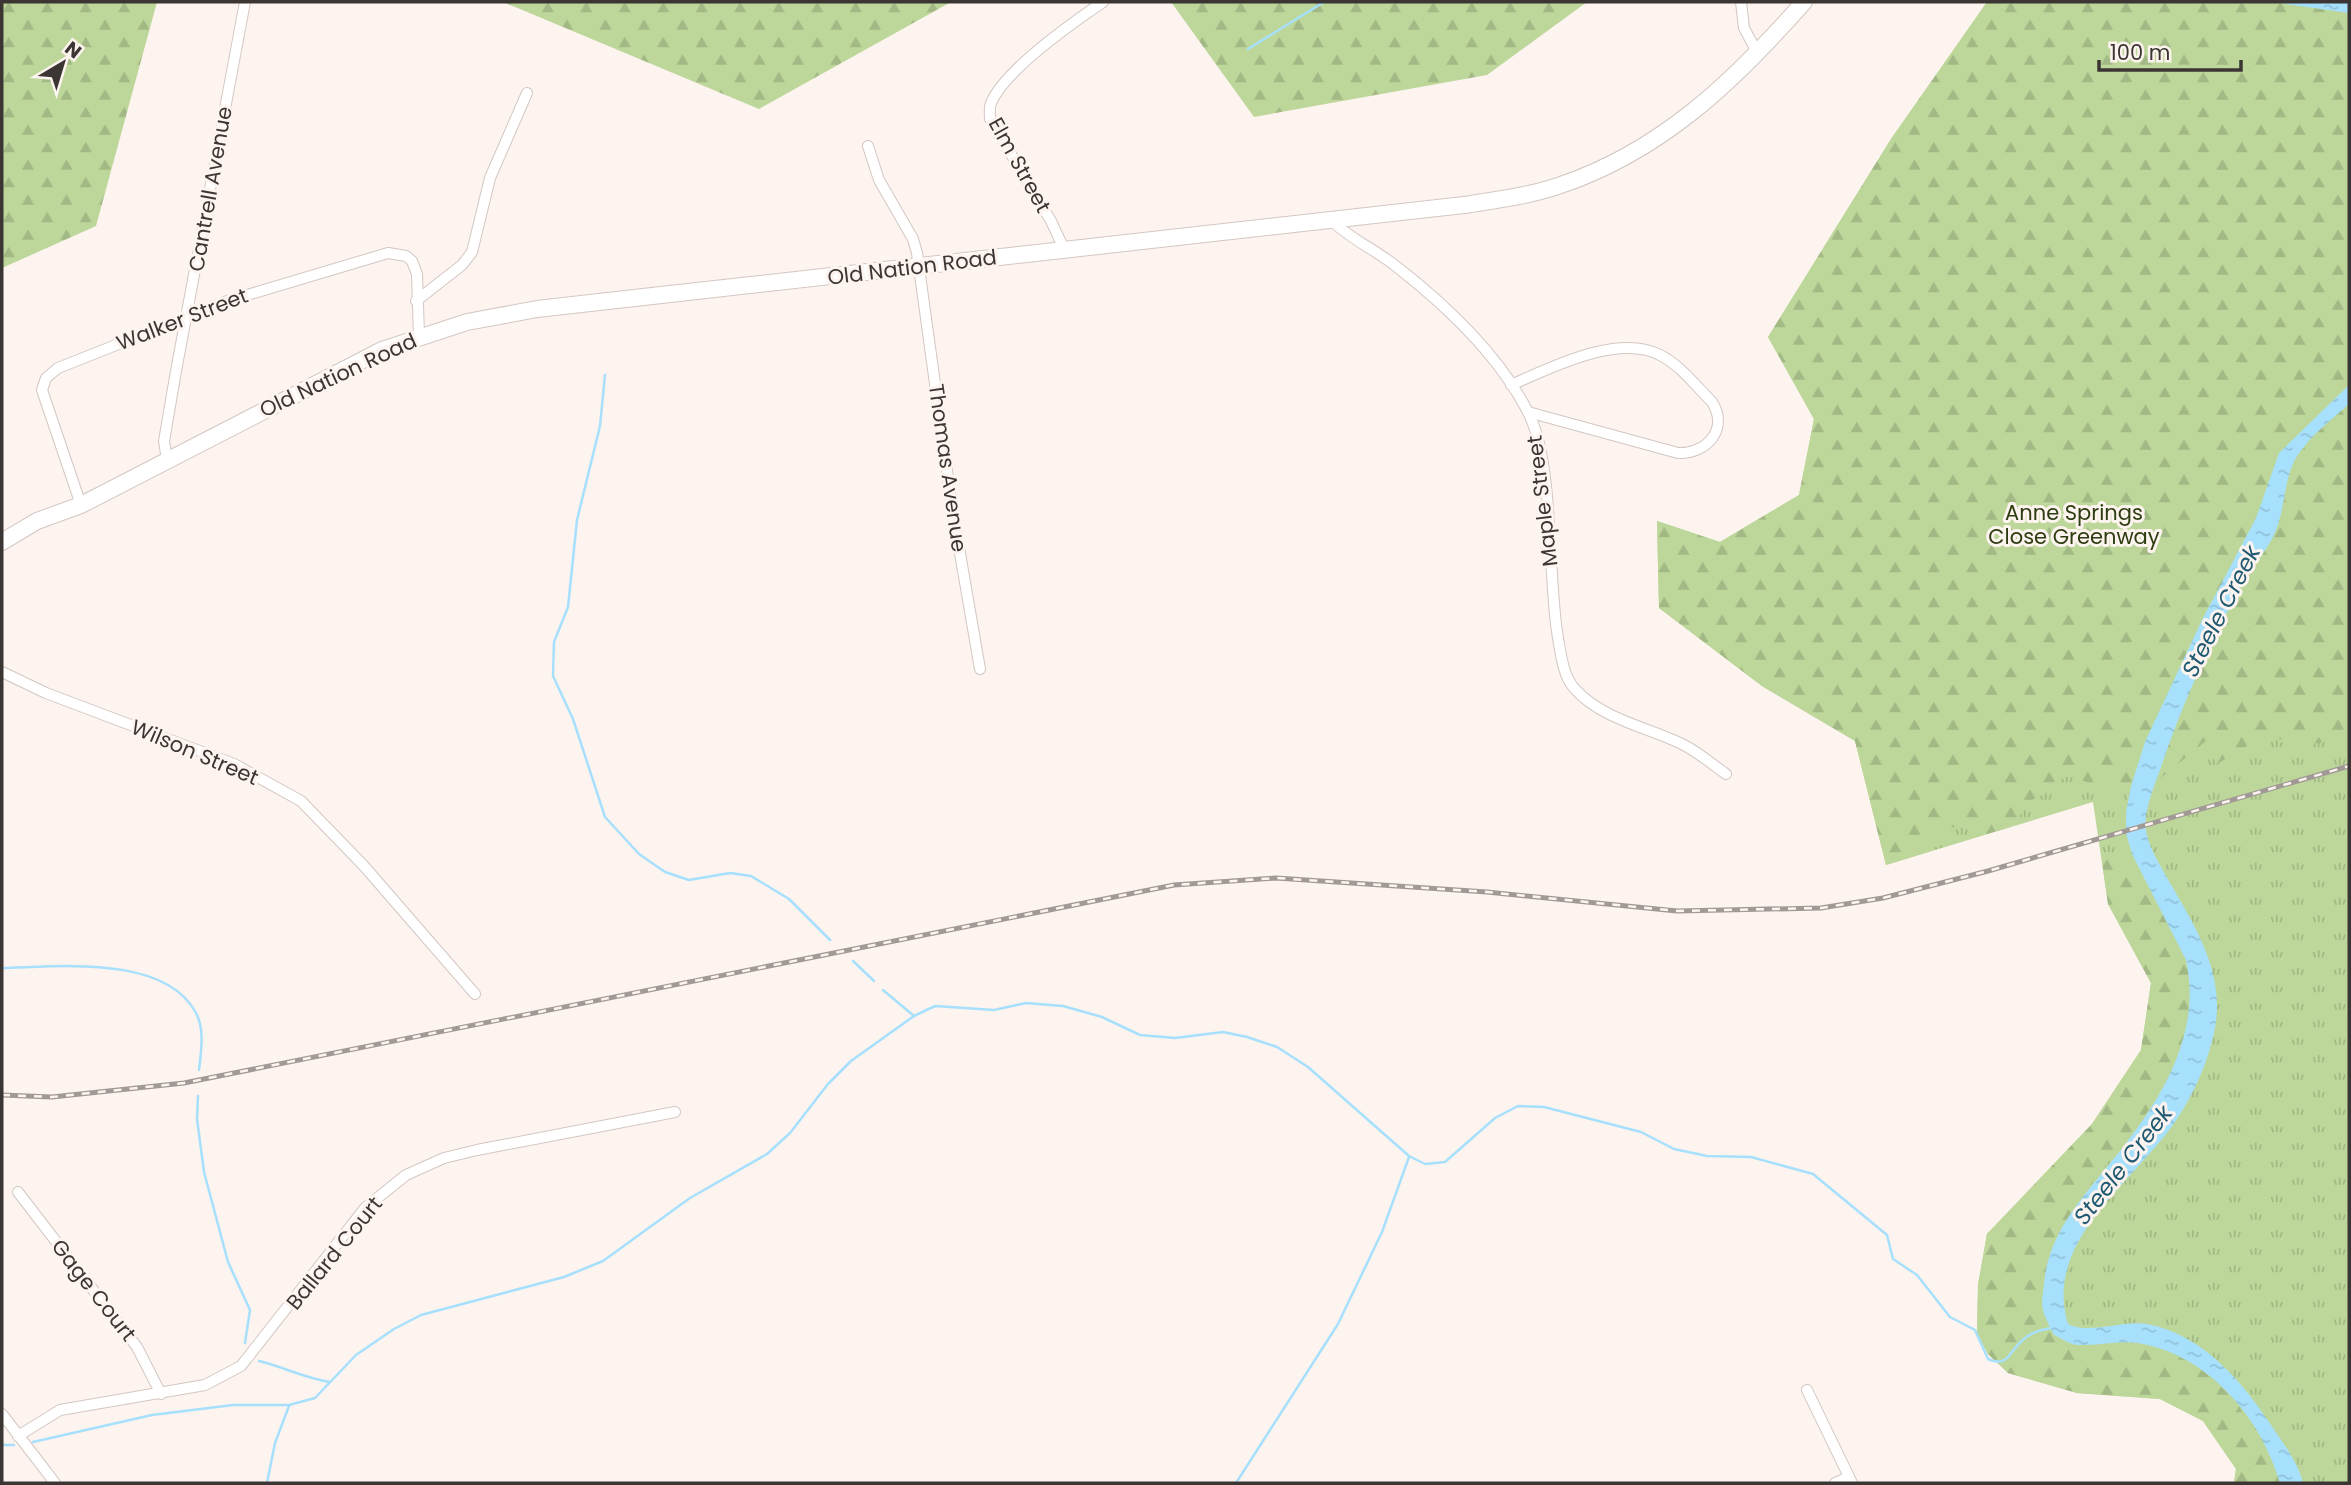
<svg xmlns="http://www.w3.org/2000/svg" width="2351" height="1485" font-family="Poppins,sans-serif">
<defs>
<pattern id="grass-tufts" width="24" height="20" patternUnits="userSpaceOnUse" patternTransform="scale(1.75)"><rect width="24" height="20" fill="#bdd79a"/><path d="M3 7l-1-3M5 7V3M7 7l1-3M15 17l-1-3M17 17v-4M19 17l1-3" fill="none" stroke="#a3b985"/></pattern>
<pattern id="forest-firs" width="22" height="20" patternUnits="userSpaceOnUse" patternTransform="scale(1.75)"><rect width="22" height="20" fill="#bdd79a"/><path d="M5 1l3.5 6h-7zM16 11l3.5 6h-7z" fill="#a3b985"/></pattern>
<pattern id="water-ripples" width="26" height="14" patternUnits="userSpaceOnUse" patternTransform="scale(1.75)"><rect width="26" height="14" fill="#a7e0fc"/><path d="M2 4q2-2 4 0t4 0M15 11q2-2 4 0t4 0" fill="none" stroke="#91c1d9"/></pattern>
</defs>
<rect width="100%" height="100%" fill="#fdf3ef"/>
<polygon fill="url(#grass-tufts)" points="1987,2 2349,2 2349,1483 2234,1483 2236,1469 2203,1421 2160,1399 2077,1393 2008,1373 1988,1354 1977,1334 1978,1285 1987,1234 2092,1124 2141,1050 2151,983 2108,904 2093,802 1886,865 1855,741 1762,686 1659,608 1657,521 1720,542 1799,495 1814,419 1768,337 1891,139"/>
<g fill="url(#forest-firs)">
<polygon points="2,2 157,2 96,226 2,268"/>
<polygon points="503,2 951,2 759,109"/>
<polygon points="1171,2 1587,2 1487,75 1254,117"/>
<polygon points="1987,2 2273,2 2349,13 2349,385 2279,453 2256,518 2202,620 2145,742 2131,786 2101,787 2069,776 2054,782 2047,793 2032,800 2010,827 1987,834 1973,826 1942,828 1932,839 1928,852 1886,865 1855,741 1762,686 1659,608 1657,521 1720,542 1799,495 1814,419 1768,337 1891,139"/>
<polygon points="2349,404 2349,726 2343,737 2314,744 2271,738 2247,746 2217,764 2213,758 2217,732 2156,782 2182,706 2207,651 2245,578 2274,535 2296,458 2316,433"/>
<path d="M 2117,853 L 2129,853 L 2152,891 L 2186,960 L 2190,979 L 2187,1028 L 2163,1092 L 2076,1203 L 2042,1309 L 2077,1345 C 2152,1333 2206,1357 2248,1420 C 2261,1440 2274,1461 2280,1483 L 2234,1483 L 2236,1469 L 2203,1421 L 2160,1399 L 2077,1393 L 2008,1373 L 1988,1354 L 1977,1334 L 1978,1285 L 1987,1234 L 2092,1124 L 2141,1050 L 2151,983 L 2108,904 L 2102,861 Z"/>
</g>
<g fill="url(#water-ripples)">
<polygon points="2273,2 2349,2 2349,13"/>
<path d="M 2349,385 L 2349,404 C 2331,420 2311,435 2297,456 C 2283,479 2285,515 2273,537 C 2265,553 2252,566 2244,581 C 2210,642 2182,704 2160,770 C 2154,787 2143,812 2146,831 C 2150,851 2161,866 2170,883 C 2198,931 2228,979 2213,1037 C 2207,1064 2193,1095 2177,1119 C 2137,1180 2042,1239 2068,1324 C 2090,1335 2122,1320 2147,1324 C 2205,1335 2245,1385 2275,1431 C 2286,1447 2299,1465 2303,1483 L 2280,1483 C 2261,1417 2207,1354 2138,1343 C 2117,1340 2098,1346 2078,1345 C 2071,1345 2061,1338 2054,1335 C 2050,1327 2045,1318 2043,1310 C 2041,1302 2043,1292 2044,1284 C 2048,1238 2075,1206 2103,1172 C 2152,1113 2204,1042 2186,960 L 2132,854 L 2126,833 L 2126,812 L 2131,786 L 2145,742 L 2202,620 L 2256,518 L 2279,453 Z"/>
</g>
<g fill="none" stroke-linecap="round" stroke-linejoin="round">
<g stroke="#a7e0fc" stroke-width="2.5">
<polyline points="1248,49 1324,2"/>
<polyline points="605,375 600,426 577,520 568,607 554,642 553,676 573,719 605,817 639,854 665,872 689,880 730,873 751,876 789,899 830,940"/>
<polyline points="853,961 874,981"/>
<path d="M 2,968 C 57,967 165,954 196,1013 C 205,1030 201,1052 199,1070"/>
<polyline points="883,990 914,1016"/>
<polyline points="198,1096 197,1119 204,1172 228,1262 250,1310 245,1343"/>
<path d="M 259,1361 C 284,1367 304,1378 330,1382"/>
<path d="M 33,1442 L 152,1415 L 233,1405 L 289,1405 L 315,1398 L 356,1355 L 394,1329 L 421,1315 L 564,1277 L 603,1261 L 690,1198 L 767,1154 L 790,1133 L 828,1084 L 851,1061 L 914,1016 L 935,1006 L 994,1010 L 1026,1003 L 1063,1006 L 1102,1017 L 1140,1035 L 1175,1038 L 1223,1032 L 1247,1037 L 1277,1047 L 1308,1067 L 1409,1156 L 1425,1164 L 1445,1162 L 1495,1118 L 1518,1106 L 1544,1107 L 1641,1132 L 1674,1149 L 1707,1156 L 1751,1157 L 1813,1174 L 1887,1235 L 1893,1259 L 1917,1275 L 1950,1317 L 1975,1330 L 1988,1359 C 2009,1369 2010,1349 2024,1339 C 2032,1332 2041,1330 2051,1328"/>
<polyline points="2,1445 14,1445"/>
<polyline points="267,1483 275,1443 289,1406"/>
<polyline points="1236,1483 1338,1324 1382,1232 1409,1157"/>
</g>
<defs>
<g id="street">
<polyline points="1741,2 1744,28 1758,54"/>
<polyline points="868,146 879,180 913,239 917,253 952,507 980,669"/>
<path d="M 1332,221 C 1352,240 1376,250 1397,267 C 1447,306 1499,355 1528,412 C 1555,465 1547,575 1558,638 C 1561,655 1563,675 1574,688 C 1601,719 1647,727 1682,744 C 1698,752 1712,764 1726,774"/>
<path d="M 1064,249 L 1051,221 L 990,119 C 990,115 989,108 991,103 C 1005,70 1072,23 1103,2"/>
<polyline points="416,301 462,265 472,252 490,178 527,93"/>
<path d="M 1511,385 C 1550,368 1618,333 1660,355 C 1680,365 1696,386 1712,402 C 1729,429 1707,454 1678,453 L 1528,412"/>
<polyline points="167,460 164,441 176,371 245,2"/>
<polyline points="81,505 42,390 46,378 58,368 227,301 388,253 406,256 412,261 417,274 419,336"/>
<polyline points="2,672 46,693 234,764 301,801 364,866 475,994"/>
<polyline points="18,1192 137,1347 161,1394"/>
<polyline points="1807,1390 1852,1483"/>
<polyline points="2,1414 55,1483"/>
<polyline points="18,1436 60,1410 205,1385 241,1366 365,1208 406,1175 444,1158 477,1150 675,1112"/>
<polyline points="1835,1483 1849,1477"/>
</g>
<path id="secondary" d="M 2,542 L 37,521 L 81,505 L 382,350 L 467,322 L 537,309 L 670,294 L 1464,205 C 1496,200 1528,196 1558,186 C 1661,152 1734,81 1804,2"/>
</defs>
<use href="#street" stroke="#d3c7c2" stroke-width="12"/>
<use href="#secondary" stroke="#d3c7c2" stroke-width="18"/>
<use href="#street" stroke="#fff" stroke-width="10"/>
<use href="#secondary" stroke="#fff" stroke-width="16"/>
<defs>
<polyline id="rail" points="2,1095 52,1097 184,1083 1174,885 1276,878 1487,892 1677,911 1821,908 1883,898 1988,871 2349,766"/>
</defs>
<use href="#rail" stroke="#a09996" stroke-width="5"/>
<use href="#rail" stroke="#fdf3ef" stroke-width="2.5" stroke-dasharray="8" stroke-linecap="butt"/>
</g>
<g text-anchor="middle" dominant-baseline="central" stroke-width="6" stroke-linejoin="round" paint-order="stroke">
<g font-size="21" fill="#3b3634" stroke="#fdf3ef">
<text transform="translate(1020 165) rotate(61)">Elm Street</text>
<text transform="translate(210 189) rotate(-80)">Cantrell Avenue</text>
<text transform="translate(912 267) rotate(-7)">Old Nation Road</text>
<text transform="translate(182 319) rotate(-21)">Walker Street</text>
<text transform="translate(338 375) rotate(-25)">Old Nation Road</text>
<text transform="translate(948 468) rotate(82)">Thomas Avenue</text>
<text transform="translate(1542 501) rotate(-97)">Maple Street</text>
<text transform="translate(195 752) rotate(23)">Wilson Street</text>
<text transform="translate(334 1253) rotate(-51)">Ballard Court</text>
<text transform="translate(94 1290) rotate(52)">Gage Court</text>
</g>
<g font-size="21" fill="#2d3d10" stroke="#fdf3ef">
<text x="2074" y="512">Anne Springs<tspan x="2074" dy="24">Close Greenway</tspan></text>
</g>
<g font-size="23" font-style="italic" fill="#205a72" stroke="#fdf3ef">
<text transform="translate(2221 611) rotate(-63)">Steele Creek</text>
<text transform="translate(2123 1165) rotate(-52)">Steele Creek</text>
</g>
</g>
<rect width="2351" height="1485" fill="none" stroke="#3b3634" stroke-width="7"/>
<g transform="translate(63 63) rotate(38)" stroke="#fdf3ef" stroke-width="5" paint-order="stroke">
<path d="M0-5L12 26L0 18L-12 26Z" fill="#3b3634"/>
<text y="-10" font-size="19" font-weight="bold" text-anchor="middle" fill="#3b3634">N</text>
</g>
<path d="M2099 60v10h142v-10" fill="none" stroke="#3b3634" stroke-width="3.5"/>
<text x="2110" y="60" font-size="21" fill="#3b3634" stroke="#fdf3ef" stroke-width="5" paint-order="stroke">100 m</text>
</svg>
